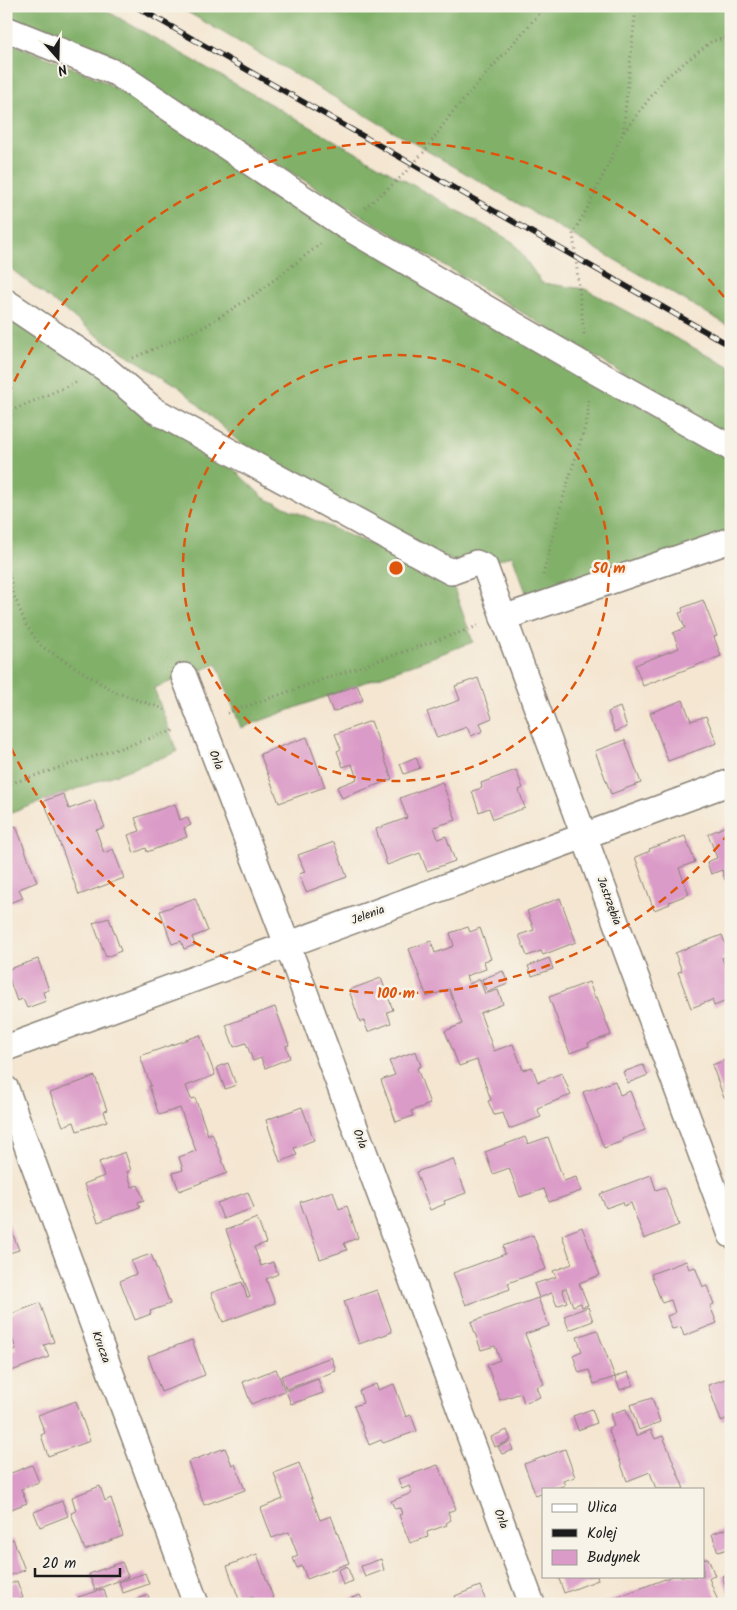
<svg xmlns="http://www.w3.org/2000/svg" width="737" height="1610" font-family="Kalam,sans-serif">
<rect width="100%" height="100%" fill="#f7f3e8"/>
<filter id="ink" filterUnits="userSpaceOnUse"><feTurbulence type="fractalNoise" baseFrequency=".02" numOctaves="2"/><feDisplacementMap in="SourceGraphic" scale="10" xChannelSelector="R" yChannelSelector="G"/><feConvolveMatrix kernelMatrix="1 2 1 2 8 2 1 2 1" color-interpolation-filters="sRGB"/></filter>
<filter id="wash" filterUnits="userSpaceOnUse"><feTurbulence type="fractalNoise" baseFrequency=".0096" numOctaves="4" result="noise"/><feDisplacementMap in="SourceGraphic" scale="20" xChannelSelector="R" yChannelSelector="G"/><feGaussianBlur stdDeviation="1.12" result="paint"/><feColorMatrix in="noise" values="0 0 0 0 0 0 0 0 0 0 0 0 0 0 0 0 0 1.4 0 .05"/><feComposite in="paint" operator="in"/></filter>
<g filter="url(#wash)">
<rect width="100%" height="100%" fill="#f4e6d1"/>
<g fill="#81b069" stroke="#4e6642">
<polygon points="6,6 98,6 513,242 542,283 585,289 731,368 731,439 117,67 6,21"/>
<polygon points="177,6 731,6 731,327"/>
<polygon points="6,41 100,79 731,461 731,547 536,619 512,555 471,570 276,476 178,386 103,340 6,265"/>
<polygon points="6,295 165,404 264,498 451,580 473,642 241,728 217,664 154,688 177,752 6,815"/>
</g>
<g id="blocks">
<g fill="#db9bc8">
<polygon points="703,600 717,636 714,637 721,656 643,686 635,665 679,648 673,633 685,628 679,613 683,612 682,608"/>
<polygon points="478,678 492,718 480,723 483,731 471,736 467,727 437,738 427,712 460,700 455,686"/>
<polygon points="357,685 363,700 333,712 327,697"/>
<polygon points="683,700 691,721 706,716 717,743 668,761 650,713"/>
<polygon points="620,707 627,727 615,732 608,712"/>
<polygon points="371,721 392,779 342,798 337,787 357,779 352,764 343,767 337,751 341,749 335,734"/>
<polygon points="307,737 325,787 279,803 260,754"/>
<polygon points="625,740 641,783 611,794 595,751"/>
<polygon points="416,757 420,768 404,774 400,764"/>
<polygon points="516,770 523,788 519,790 525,808 493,819 489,808 479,812 472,791 482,788 481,783"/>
<polygon points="442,782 456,820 434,827 438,839 446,836 455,861 427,871 420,853 387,865 376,829 407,818 400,798"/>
<polygon points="63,794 69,809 94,800 105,827 96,830 104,853 113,849 124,878 79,895 44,801"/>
<polygon points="175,804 180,820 187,817 191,825 184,828 187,837 147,852 146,848 134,853 128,835 140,831 135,818"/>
<polygon points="731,824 731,878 725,880 722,870 711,874 707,862 717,858 708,834"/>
<polygon points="16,826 37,882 19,889 23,898 6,904 6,830"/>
<polygon points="685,836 695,862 679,868 689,894 669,902 670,904 654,910 635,857 650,851 649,849"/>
<polygon points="334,842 347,877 306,892 299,874 305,872 298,855"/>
<polygon points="195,898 208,931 192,937 195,945 184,949 181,941 172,944 160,911"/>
<polygon points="560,898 576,942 543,955 541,951 527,956 519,935 534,930 527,911"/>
<polygon points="109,918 121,951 106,957 93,923"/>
<polygon points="468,927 470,932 480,928 491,959 484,961 486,969 466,976 469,984 480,979 485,994 498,990 503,1004 480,1013 494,1051 513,1044 523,1070 532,1067 538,1082 562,1073 571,1095 537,1108 541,1117 509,1129 503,1113 494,1115 488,1101 491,1100 477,1060 459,1066 445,1031 462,1024 449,989 427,997 409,949 431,941 435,953 454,946 450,933"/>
<polygon points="722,935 730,955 722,958 731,981 731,993 727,994 729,1000 714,1006 712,1000 691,1008 678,972 682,971 675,953"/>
<polygon points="549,958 553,969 532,976 528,966"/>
<polygon points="38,959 49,990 43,992 46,1001 27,1008 23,999 17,1001 6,970"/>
<polygon points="503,971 508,984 487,992 482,979"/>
<polygon points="381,978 393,1010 387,1012 391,1023 368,1032 364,1021 360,1022 349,990"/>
<polygon points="589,982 595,998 597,997 611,1035 588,1043 589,1046 570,1053 549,997"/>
<polygon points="275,1007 289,1045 286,1046 290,1058 265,1068 261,1058 253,1061 246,1043 234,1047 226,1025"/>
<polygon points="200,1035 215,1075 186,1086 191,1099 195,1098 208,1135 212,1133 227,1173 179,1191 173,1173 183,1170 179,1157 196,1151 180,1108 159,1115 149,1086 151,1086 140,1056"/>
<polygon points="416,1051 421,1066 417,1068 430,1104 411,1111 413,1116 396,1122 381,1080 395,1075 389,1061"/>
<polygon points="731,1058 731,1095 724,1098 712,1065"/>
<polygon points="228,1063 236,1085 225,1089 217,1067"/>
<polygon points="643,1065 648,1075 628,1083 623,1072"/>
<polygon points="95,1076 107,1110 104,1111 107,1121 77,1131 74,1122 63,1126 50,1093"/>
<polygon points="615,1081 620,1095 630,1091 645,1130 622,1139 623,1141 604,1148 583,1092"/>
<polygon points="302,1107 314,1140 294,1148 297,1155 280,1162 266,1120"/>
<polygon points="525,1137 528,1144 548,1137 564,1181 576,1177 581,1191 549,1202 544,1189 520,1197 509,1168 493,1174 485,1152"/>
<polygon points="125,1152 131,1170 127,1172 132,1187 138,1185 144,1200 138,1202 140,1207 98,1222 84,1184 104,1176 99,1162"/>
<polygon points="453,1159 466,1193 444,1201 445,1204 430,1210 416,1172"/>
<polygon points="651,1175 656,1190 665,1187 679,1225 644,1239 631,1203 624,1206 623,1202 606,1208 600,1194"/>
<polygon points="333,1191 339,1209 347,1206 358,1238 344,1243 347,1250 320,1259 300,1202"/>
<polygon points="248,1192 254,1208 223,1219 217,1203"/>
<polygon points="6,1217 19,1250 6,1254"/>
<polygon points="257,1218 266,1243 254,1247 261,1266 273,1262 278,1274 266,1279 275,1303 223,1322 211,1293 242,1282 247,1297 250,1297 226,1230"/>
<polygon points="582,1227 600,1275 579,1283 588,1305 582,1307 581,1303 573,1306 566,1288 562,1289 567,1302 557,1306 552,1293 539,1298 534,1284 556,1277 553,1271 572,1264 562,1235"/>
<polygon points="533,1235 546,1269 508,1283 510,1289 466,1305 453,1273 505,1254 503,1246"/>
<polygon points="151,1254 170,1304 150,1311 151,1314 135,1320 120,1281 136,1274 131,1261"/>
<polygon points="686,1261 689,1269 695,1267 703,1287 707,1286 714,1304 710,1306 717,1323 684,1336 681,1327 672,1329 667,1316 675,1313 671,1300 662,1303 651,1274"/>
<polygon points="377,1290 392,1332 359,1344 344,1301"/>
<polygon points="538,1298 549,1326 525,1334 544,1384 536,1387 540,1397 524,1403 521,1393 500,1400 487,1365 500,1360 495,1346 481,1350 471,1322"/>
<polygon points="40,1303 54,1342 44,1345 49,1357 9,1372 6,1364 6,1353 16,1349 6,1321 6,1316"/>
<polygon points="588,1307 593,1321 569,1330 564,1316"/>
<polygon points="597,1330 615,1377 594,1384 589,1370 579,1373 573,1355 582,1351 577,1337"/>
<polygon points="192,1340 205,1375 161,1392 148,1356"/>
<polygon points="331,1357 336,1371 286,1389 281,1376"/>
<polygon points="276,1369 285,1391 251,1404 243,1382"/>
<polygon points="628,1372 633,1385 620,1390 615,1377"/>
<polygon points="731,1377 731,1417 721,1421 708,1385"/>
<polygon points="318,1379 323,1393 291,1404 286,1391"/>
<polygon points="376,1384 378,1390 394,1384 406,1417 411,1415 417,1431 383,1443 381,1440 369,1445 354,1406 363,1403 359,1391"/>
<polygon points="652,1398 660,1422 639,1430 630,1405"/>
<polygon points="76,1401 90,1441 48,1456 41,1435 45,1433 38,1415"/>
<polygon points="592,1409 597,1423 578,1430 573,1416"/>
<polygon points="626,1409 636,1436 651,1430 655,1439 663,1436 684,1489 656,1489 650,1472 627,1481 608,1428 614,1426 610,1414"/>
<polygon points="507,1430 511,1440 495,1447 491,1437"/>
<polygon points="510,1442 513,1450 502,1454 498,1447"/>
<polygon points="225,1448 232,1465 235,1464 245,1490 204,1505 188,1462"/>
<polygon points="565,1449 575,1477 563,1481 565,1485 555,1489 543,1489 543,1493 536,1496 524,1464"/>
<polygon points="299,1463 320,1520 331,1516 349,1563 307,1579 302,1566 297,1568 293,1558 298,1556 289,1532 272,1538 261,1508 283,1499 274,1473"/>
<polygon points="32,1465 39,1482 21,1489 27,1503 6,1511 6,1475"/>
<polygon points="438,1465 442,1475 443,1475 456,1509 448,1512 451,1520 446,1523 447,1525 427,1532 428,1537 410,1543 399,1515 402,1514 400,1508 395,1509 391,1501 412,1493 409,1486 402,1489 398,1479"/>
<polygon points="731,1480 731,1491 727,1481"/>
<polygon points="100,1486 105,1501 111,1498 123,1536 85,1550 71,1513 76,1511 72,1497"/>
<polygon points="62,1501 68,1516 40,1527 34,1512"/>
<polygon points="731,1527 731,1548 718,1552 712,1534"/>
<polygon points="13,1539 25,1570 6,1577 6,1542"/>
<polygon points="257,1554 274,1600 265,1604 255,1604 253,1597 240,1602 227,1566"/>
<polygon points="707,1558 708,1558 715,1576 709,1578 719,1604 676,1604 675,1601 666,1604 599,1604 673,1576 703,1576 703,1559"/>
<polygon points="381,1559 384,1570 365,1577 361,1566"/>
<polygon points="122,1562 128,1577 95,1590 89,1574"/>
<polygon points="347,1566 353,1581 343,1585 338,1570"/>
<polygon points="731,1572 731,1599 722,1576"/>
<polygon points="145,1573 149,1584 123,1593 119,1582"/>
<polygon points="558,1576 597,1576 598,1580 564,1593"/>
<polygon points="6,1580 8,1585 17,1581 23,1598 18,1600 20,1604 15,1604 14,1602 6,1604"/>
<polygon points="480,1586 487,1604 458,1604 455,1596"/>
<polygon points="104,1589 107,1600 96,1604 81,1604 78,1597"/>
<polygon points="148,1595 151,1604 126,1604"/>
<polygon points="360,1595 364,1604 347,1604 346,1600"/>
</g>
</g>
</g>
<g filter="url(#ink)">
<use href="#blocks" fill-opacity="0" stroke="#888176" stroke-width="1"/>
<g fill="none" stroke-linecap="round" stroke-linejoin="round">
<defs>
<g id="street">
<polyline points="6,29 118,74 345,226 589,368 731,448"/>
<polyline points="6,302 106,369 154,410 451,572 476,563 485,567 731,1235"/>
<polyline points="503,618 731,540"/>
<polyline points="184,676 287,944 532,1604"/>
<polyline points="6,1048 731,782"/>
<polyline points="6,1089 196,1604"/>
</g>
</defs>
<use href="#street" stroke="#888176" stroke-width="28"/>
<g stroke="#888176" stroke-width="3" stroke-dasharray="1 4" stroke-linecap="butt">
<polyline points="623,132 636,6"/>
<polyline points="365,208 401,177 424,152 451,114 546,6"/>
<polyline points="584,334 573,233 588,207 623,133 665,78 712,41 731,37"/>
<polyline points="133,358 204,327 257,293 323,242"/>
<polyline points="6,413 77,382"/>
<polyline points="6,445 12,411"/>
<polyline points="6,558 13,593 26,625 41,646 115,692 167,710"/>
<polyline points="543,575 563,498 588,417 588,398"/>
<polyline points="6,580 10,587"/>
<polyline points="227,713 478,626"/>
<polyline points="6,785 176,730"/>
</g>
<use href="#street" stroke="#fff" stroke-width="25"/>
<defs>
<polyline id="rail" points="135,6 731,346"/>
</defs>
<use href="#rail" stroke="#1c1c1c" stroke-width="5.5"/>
<use href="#rail" stroke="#f7f3e8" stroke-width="4" stroke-dasharray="11" stroke-linecap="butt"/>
</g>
</g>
<g fill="none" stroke="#de560d" stroke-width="2.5" stroke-dasharray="9 6">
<circle cx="396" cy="568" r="213"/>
<path d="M729 833A425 425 0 0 1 8 741M8 395A425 425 0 0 1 729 303"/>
</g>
<g text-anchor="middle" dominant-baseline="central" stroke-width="5" stroke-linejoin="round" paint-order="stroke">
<g font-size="12" fill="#1c1c1c" stroke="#f7f3e8">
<text transform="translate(216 760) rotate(69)">Orla</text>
<text transform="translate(609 901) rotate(70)">Jastrzębia</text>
<text transform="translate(368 915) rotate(-20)">Jelenia</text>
<text transform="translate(360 1139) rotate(70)">Orla</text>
<text transform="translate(101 1347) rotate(70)">Krucza</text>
<text transform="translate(501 1519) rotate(70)">Orla</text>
</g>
</g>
<circle cx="396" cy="568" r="8" fill="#de560d" stroke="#f7f3e8" stroke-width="2.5"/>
<g font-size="15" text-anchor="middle" font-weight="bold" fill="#de560d" stroke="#f7f3e8" stroke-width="5" stroke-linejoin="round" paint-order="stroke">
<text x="609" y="573">50 m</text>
<text x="396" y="998">100 m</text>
</g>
<rect width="737" height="1610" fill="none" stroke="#f7f3e8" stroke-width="25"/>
<rect x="542" y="1488" width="162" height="90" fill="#f7f3e8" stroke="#9f9d96"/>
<rect x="552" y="1504" width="25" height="8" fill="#ffffff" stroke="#9f9d96"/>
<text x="587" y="1512" font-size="15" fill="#1c1c1c">Ulica</text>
<rect x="552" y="1529" width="25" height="8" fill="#1c1c1c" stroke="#9f9d96"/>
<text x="587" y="1538" font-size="15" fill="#1c1c1c">Kolej</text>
<rect x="552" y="1550" width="25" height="15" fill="#db9bc8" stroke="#9f9d96"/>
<text x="587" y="1562" font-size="15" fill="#1c1c1c">Budynek</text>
<g transform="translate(58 58) rotate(160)" stroke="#f7f3e8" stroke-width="4" paint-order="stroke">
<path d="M0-4L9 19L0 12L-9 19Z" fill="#1c1c1c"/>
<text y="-8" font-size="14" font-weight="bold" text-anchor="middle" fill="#1c1c1c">N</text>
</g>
<path d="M35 1568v8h85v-8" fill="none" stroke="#1c1c1c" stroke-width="2.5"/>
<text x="42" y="1568" font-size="15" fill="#1c1c1c" stroke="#f7f3e8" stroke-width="4" paint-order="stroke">20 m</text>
</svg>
